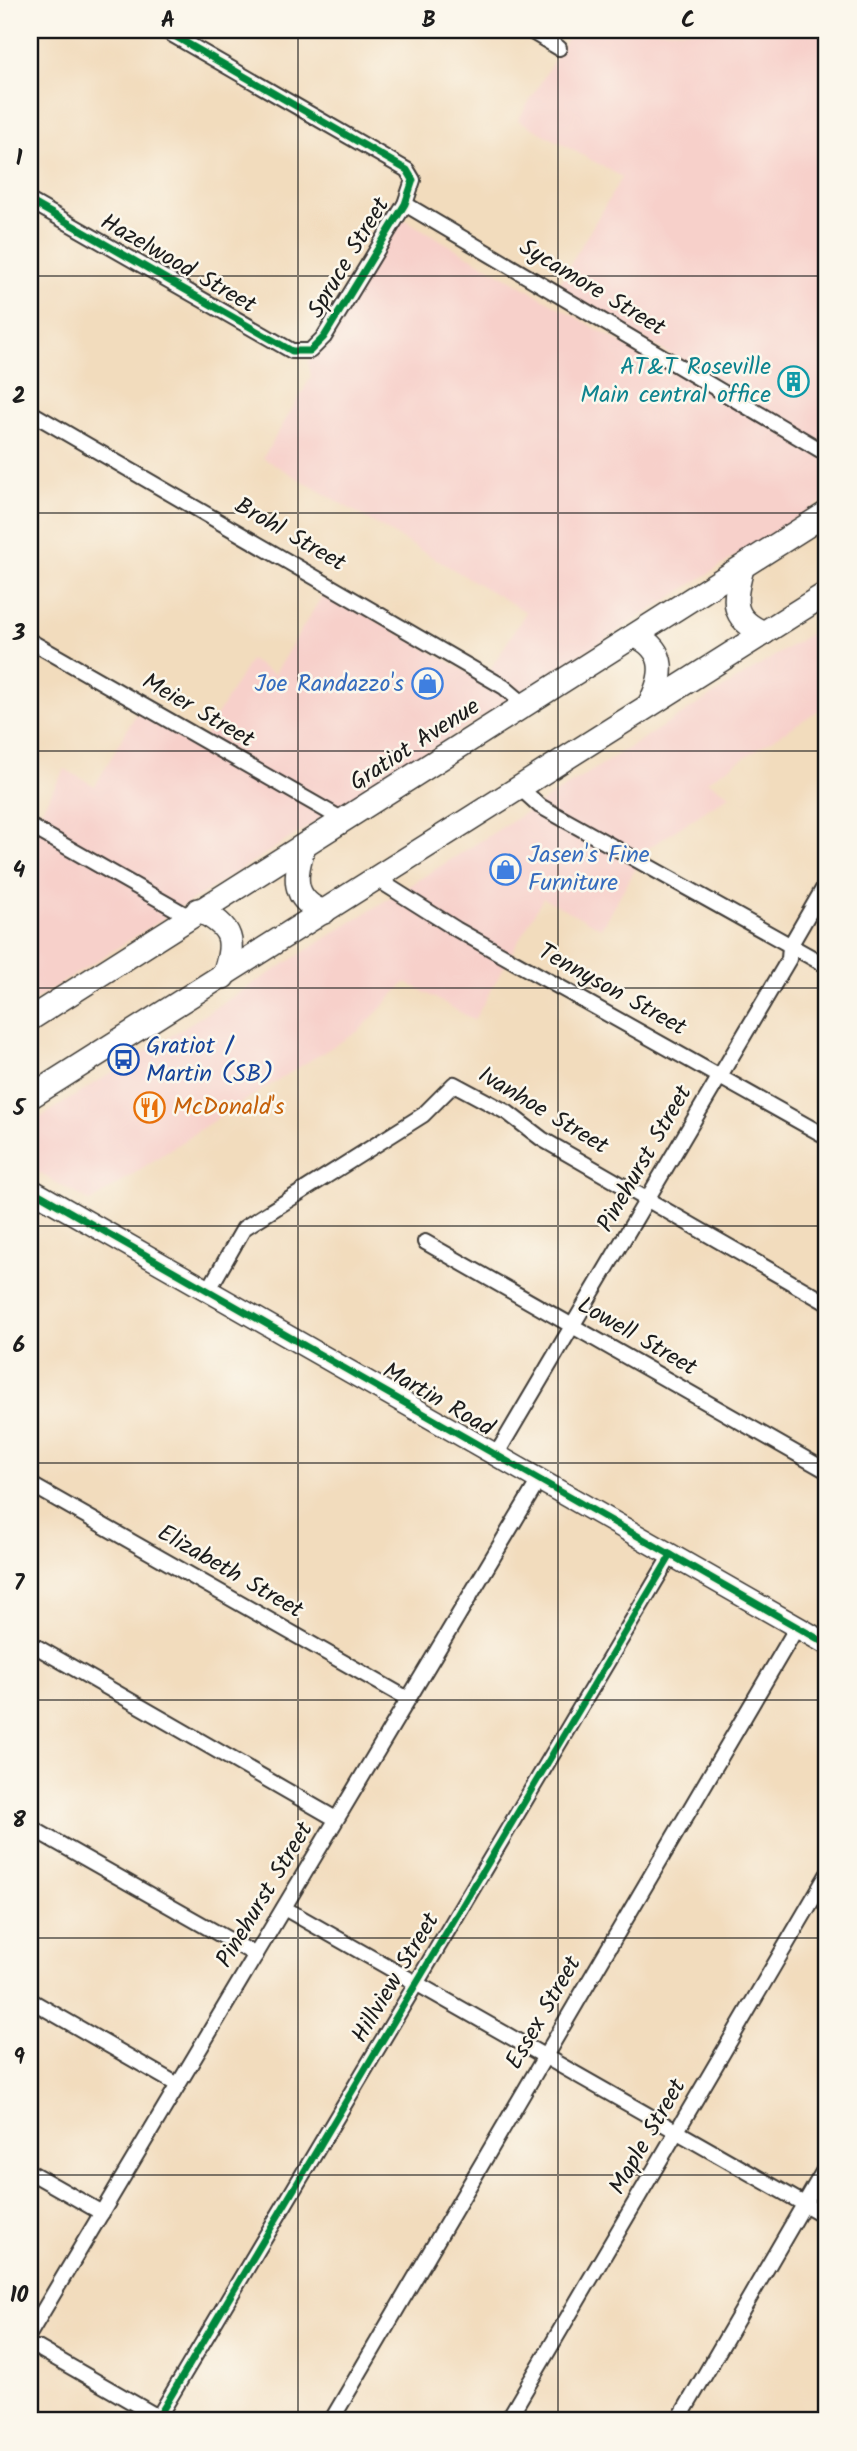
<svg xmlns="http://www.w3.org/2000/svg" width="857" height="2451" font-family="Kalam,sans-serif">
<rect width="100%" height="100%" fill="#fbf7ec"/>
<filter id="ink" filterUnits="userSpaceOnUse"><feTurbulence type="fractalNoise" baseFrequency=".0143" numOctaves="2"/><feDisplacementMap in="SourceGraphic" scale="14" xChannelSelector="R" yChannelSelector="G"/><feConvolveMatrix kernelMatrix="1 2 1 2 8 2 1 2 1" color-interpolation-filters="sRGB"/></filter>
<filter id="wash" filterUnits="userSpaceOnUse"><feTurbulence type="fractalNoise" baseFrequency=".00686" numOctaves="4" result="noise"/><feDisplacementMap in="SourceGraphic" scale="28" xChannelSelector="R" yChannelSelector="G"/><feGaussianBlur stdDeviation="1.57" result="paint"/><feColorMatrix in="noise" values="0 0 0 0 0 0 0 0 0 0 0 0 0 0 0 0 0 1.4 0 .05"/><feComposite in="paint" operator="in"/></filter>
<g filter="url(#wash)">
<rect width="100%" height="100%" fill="#f2dcbd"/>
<g fill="#f7d0ca">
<polygon points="572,30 827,30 827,499 30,1003 30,829 65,769 95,786 137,712 198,747 250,660 274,674 325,591 483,681 526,612 263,458 311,377 308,361 323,345 402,218 667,369 674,357 556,288 622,177 518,120"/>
<polygon points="827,623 827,705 707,781 730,795 647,849 601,928 543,898 474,1020 406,982 360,1030 234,1107 91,1202 30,1168 30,1124"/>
</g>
</g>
<g filter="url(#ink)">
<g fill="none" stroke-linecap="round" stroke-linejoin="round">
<defs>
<g id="street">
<polyline points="529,30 559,48"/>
<polyline points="30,201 292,351 310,351 324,337 405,204 413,180 407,170 164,30"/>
<polyline points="405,204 827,454"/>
<polyline points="30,412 504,687 524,704"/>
<polyline points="30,641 345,821"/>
<polyline points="519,787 540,806 827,966"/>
<polyline points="30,826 188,916"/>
<polyline points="377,879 456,929 827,1137"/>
<polyline points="425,1242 827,1471"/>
<polyline points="208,1291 244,1228 423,1115 454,1084 508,1113 542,1139 827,1303"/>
<polyline points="496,1455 789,959 790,946 827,882"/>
<polyline points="30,1484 408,1699"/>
<polyline points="30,1643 336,1819"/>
<polyline points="30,1827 256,1955"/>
<polyline points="284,1908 827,2217"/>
<polyline points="30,2000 178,2085"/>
<polyline points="30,2172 102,2213"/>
<polyline points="30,2333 539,1480"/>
<polyline points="30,2348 38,2348 165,2421"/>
<polyline points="156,2421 671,1555"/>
<polyline points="331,2421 797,1627"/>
<polyline points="507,2421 827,1875"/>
<polyline points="678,2421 827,2165"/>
</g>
<polyline id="secondary" points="30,1189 827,1644"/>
<g id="primary">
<path d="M 742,568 C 734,600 729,618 764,633"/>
<path d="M 636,636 C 668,651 664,677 649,705"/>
<path d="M 304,846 C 294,875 291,900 324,912"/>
<path d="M 198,910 C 234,927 236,941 223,977"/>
<polyline points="30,1019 827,513"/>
<polyline points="30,1097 827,593"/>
</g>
</defs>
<use href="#street" stroke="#3c3934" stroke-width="18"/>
<use href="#secondary" stroke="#3c3934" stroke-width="24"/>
<use href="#primary" stroke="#3c3934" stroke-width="26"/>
<use href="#street" stroke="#fff" stroke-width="14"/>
<use href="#secondary" stroke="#fff" stroke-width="21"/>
<use href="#primary" stroke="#fff" stroke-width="23"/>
<defs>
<g id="cycleway">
<polyline points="30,201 292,351 310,351 324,337 405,204 413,180 407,170 164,30"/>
<polyline points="30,1189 827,1644"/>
<polyline points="156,2421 671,1555"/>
</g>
</defs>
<use href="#cycleway" stroke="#fbf7ec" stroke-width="11"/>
<use href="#cycleway" stroke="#00873e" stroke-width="7"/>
</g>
</g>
<path fill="none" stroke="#1c1c1c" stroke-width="2" stroke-opacity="0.55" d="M 298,30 L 298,2421M 558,30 L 558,2421M 30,276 L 827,276M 30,513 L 827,513M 30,751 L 827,751M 30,988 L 827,988M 30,1226 L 827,1226M 30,1463 L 827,1463M 30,1700 L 827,1700M 30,1938 L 827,1938M 30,2175 L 827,2175"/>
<defs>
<symbol id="building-ring" viewBox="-11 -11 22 22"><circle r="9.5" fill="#fbf7ec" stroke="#0f9aa8" stroke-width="1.5"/><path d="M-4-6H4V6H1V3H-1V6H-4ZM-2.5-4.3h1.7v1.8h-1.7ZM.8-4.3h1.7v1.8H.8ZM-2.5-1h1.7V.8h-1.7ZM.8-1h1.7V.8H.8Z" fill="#0f9aa8"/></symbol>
<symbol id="shop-ring" viewBox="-11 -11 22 22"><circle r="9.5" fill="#fbf7ec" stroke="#3f7fe0" stroke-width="1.5"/><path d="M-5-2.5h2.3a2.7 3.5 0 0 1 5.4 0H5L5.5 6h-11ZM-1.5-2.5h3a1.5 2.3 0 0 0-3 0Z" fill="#3f7fe0"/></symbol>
<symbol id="bus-ring" viewBox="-11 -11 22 22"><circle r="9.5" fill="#fbf7ec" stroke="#1a4fb4" stroke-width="1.5"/><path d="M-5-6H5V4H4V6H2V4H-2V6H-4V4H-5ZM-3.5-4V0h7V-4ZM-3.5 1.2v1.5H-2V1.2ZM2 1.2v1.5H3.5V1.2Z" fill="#1a4fb4"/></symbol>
<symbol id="restaurant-ring" viewBox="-11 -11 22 22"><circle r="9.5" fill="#fbf7ec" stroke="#e8710a" stroke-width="1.5"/><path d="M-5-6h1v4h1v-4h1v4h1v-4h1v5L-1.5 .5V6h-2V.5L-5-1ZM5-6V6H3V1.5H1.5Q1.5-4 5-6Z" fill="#e8710a"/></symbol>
</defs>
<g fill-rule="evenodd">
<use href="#building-ring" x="776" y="364" width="35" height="35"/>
<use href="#shop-ring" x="410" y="666" width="35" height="35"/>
<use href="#shop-ring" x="488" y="852" width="35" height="35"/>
<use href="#bus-ring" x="106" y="1042" width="35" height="35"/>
<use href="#restaurant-ring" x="132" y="1090" width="35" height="35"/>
</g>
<g text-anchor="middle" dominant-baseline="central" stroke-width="5" stroke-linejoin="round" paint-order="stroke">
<g font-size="24" fill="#1c1c1c" stroke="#fbf7ec">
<text transform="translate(349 258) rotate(-59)">Spruce Street</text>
<text transform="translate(178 264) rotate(30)">Hazelwood Street</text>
<text transform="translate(592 288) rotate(31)">Sycamore Street</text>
<text transform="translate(290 535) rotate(30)">Brohl Street</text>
<text transform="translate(198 711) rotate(30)">Meier Street</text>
<text transform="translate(415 745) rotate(-33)">Gratiot Avenue</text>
<text transform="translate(612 990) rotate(29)">Tennyson Street</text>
<text transform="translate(543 1111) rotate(31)">Ivanhoe Street</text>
<text transform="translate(645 1159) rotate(-60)">Pinehurst Street</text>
<text transform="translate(637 1337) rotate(30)">Lowell Street</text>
<text transform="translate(438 1400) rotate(30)">Martin Road</text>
<text transform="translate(230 1572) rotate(30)">Elizabeth Street</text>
<text transform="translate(265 1895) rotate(-59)">Pinehurst Street</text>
<text transform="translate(396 1978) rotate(-59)">Hillview Street</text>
<text transform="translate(544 2013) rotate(-60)">Essex Street</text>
<text transform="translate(648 2137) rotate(-60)">Maple Street</text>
</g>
<g font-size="24" fill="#0d838f" stroke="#fbf7ec" text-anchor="end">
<text x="771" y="367">AT&amp;T Roseville<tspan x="771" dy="28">Main central office</tspan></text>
</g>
<g font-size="24" fill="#366cbe" stroke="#fbf7ec" text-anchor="end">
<text x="404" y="684">Joe Randazzo's</text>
<text x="528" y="855" text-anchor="start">Jasen's Fine<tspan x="528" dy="28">Furniture</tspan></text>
</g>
<g font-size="24" fill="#164399" stroke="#fbf7ec" text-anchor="start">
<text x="146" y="1046">Gratiot /<tspan x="146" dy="28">Martin (SB)</tspan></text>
</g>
<g font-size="24" fill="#c56008" stroke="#fbf7ec" text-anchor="start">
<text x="173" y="1107">McDonald's</text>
</g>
</g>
<rect width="857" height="2451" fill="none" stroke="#fbf7ec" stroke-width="77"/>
<rect x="38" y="38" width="780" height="2374" fill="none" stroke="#1c1c1c" stroke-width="2.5"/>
<g font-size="23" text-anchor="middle" font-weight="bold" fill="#1c1c1c">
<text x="168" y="27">A</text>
<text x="429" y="27">B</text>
<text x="688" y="27">C</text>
<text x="19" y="165">1</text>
<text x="19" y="403">2</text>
<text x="19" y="640">3</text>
<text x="19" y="877">4</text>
<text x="19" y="1115">5</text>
<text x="19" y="1352">6</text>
<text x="19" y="1590">7</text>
<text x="19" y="1827">8</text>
<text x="19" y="2064">9</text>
<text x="19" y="2302">10</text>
</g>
</svg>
